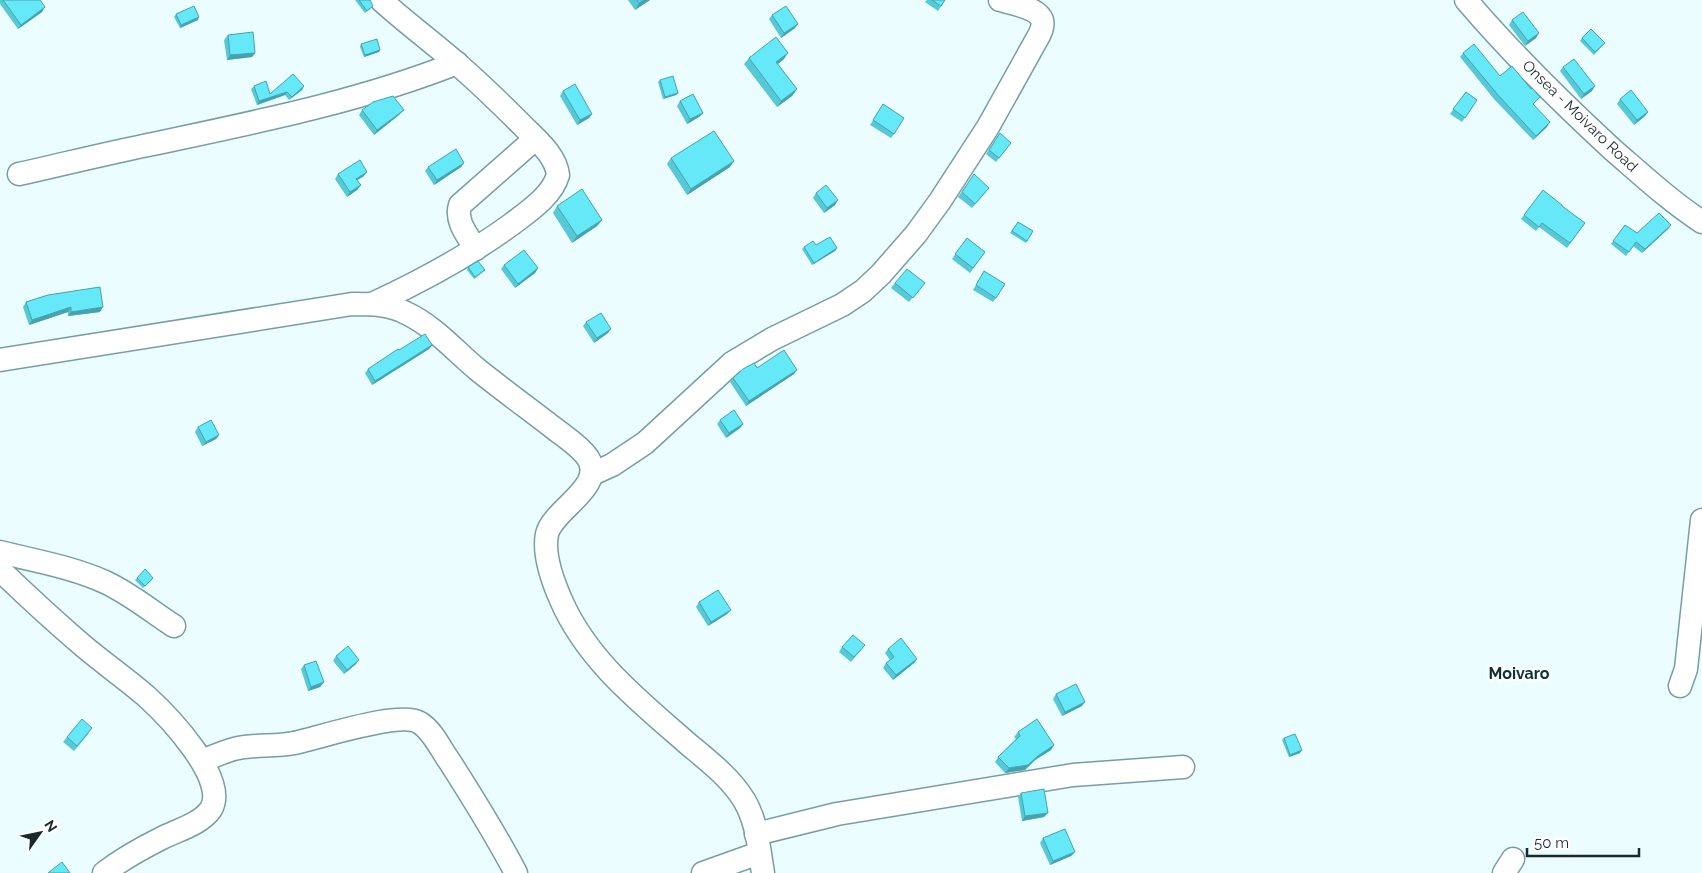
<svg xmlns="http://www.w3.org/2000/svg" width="1702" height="873" font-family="Raleway,sans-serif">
<rect width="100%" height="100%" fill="#ecfdff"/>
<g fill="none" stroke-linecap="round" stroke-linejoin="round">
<defs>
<g id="minor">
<path d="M 1466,0 C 1511,53 1562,103 1613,150 C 1642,175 1670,201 1702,222"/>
<path d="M 19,174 C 64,164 108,153 153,144 C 256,122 358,102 457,63"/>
<path d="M 476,249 C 467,235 455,221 460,205 L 535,139"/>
<path d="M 372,304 C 422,281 468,256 512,224 C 529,211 552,196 558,175 C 556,156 538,141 525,128 C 503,106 480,83 455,62 C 431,41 405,22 381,0"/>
<path d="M 0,360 L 352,304 C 371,304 389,304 406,313 C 434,326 455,351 478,370 C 503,390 529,409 555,429 C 565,437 580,446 588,458 C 606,487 553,509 547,534 C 543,554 553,582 561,600 C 587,660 639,701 687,743 C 707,760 730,777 744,800 C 757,821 759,849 763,873"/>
<path d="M 592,474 L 612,465 L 645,443 L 732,363 L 772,339 L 842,305 L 863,291 L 881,274 L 916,234 L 940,201 L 988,127 L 1037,39 C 1040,34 1044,27 1042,20 C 1038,8 1011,3 1000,0"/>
<path d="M 0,552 C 35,561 72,567 105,582 C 129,593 151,611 174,626"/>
<path d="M 0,570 C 26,595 53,620 81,644 C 102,662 125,678 146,696 C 167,715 229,779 211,809 C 201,824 178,830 162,838 C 142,848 122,859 104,873"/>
<polyline points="1680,686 1686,669 1702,520"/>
<path d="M 202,761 C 212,757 223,752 234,749 C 254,744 274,747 294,743 C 319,738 401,710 420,723 C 433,731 441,750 450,762 C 473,798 496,835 516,873"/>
<polyline points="756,834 837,814 1073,775 1183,767"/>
<polyline points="703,873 759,853"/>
<polyline points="1504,873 1513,859"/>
</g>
</defs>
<use href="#minor" stroke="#769ea3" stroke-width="25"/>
<use href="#minor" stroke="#fff" stroke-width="22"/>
</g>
<g fill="#57c8d5">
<polygon points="0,0 40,0 42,12 18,29 0,4"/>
<polygon points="355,0 370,0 371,8 365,13"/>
<polygon points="628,0 650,0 635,10"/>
<polygon points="927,0 945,0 938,11 925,2"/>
<polygon points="176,14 198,20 180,28 174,17"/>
<polygon points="772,15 795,28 781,38 769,19"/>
<polygon points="1512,20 1536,38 1525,46 1509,25"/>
<polygon points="228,35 255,53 252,57 227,60 224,40"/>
<polygon points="1582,38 1605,43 1594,55 1580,41"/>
<polygon points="361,44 380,50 379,52 364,57 360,47"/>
<polygon points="1463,53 1500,76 1531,89 1540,97 1533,105 1547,127 1533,140 1494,99 1460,57"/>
<polygon points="749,58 784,59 778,64 797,89 792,96 777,107 744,64"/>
<polygon points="1563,67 1592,91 1581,99 1560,71"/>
<polygon points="660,80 678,93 676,95 663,99 658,82"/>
<polygon points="254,86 270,94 304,86 302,90 289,100 285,95 257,105 251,89"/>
<polygon points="563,91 592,114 589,118 577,125 560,96"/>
<polygon points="1466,92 1477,100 1462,122 1450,114"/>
<polygon points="1620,99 1648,112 1645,116 1634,125 1617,104"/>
<polygon points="680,101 703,113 699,117 687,124 677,106"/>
<polygon points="883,104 894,134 891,138 870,125"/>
<polygon points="362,110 400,114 374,135 359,115"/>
<polygon points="1000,133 1008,147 996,162 986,154"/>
<polygon points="671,158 730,167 687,195 667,164"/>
<polygon points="464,163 461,167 434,185 425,171 428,167"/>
<polygon points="338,174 364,176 357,180 361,185 357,190 347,197 335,179"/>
<polygon points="974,174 986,192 972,208 958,197"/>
<polygon points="1543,190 1562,206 1585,223 1567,248 1539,227 1536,231 1521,219"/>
<polygon points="816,193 835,205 824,213 813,198"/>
<polygon points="557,206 602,220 597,226 572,243 553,213"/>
<polygon points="1018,222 1033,231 1026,243 1010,233"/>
<polygon points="1625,225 1637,233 1671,225 1668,229 1642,253 1633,246 1626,256 1611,244"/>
<polygon points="967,238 985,252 970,273 952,259"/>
<polygon points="816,245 837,248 835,251 812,265 802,249 804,247"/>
<polygon points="504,265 538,268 535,273 515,288 501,269"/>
<polygon points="468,267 485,270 483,272 474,279 467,270"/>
<polygon points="984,271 996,298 993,302 973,290"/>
<polygon points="895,283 921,288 909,302 891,288"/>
<polygon points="100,287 100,312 68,316 68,312 29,325 23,307 26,302"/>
<polygon points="586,322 608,333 594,343 583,326"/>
<polygon points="432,345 429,349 372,385 365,373 368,369 399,350"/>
<polygon points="757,368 794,374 746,406 730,382 733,378"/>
<polygon points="720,420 743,424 740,428 726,438 717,424"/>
<polygon points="198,427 219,435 216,439 202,446 195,432"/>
<polygon points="137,578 152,580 143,588 135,580"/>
<polygon points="699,602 731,610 727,614 708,626 696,607"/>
<polygon points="865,645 851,662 839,652 842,647"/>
<polygon points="888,649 917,659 914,663 893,680 883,668 886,663 890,660 885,653"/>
<polygon points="336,656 356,664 344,674 333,661"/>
<polygon points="304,665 324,682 320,687 308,691 301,669"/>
<polygon points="1056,694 1082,706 1062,716 1053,699"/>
<polygon points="1018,732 1054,745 1051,750 1035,760 1025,770 1005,773 995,762 998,757 1016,739 1014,737"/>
<polygon points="89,733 74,751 63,742 67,737"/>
<polygon points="1284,738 1300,753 1289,757 1282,740"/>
<polygon points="1021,793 1044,817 1022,821 1018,797"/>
<polygon points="1043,838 1075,852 1071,856 1050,865 1040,843"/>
</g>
<g fill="#47a2ae">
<polygon points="644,0 650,0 635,10 639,3"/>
<polygon points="45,7 42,12 18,29 21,25"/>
<polygon points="199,17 198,20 180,28 181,25"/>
<polygon points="798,24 795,28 781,38 784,33"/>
<polygon points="1539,33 1536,38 1525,46 1528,41"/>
<polygon points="380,50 379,52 364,57 365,55"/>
<polygon points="255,53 252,57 227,60 230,55"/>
<polygon points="788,53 784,59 771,69 776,62"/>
<polygon points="304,86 302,90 289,100 292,97"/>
<polygon points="1595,86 1592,91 1581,99 1584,94"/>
<polygon points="797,89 792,96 777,107 781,101"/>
<polygon points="287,92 285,95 257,105 259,101"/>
<polygon points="678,93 676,95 663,99 665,97"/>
<polygon points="404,110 400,114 374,135 377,130"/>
<polygon points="1648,112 1645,116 1634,125 1637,120"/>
<polygon points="703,113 699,117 687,124 690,119"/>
<polygon points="592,114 589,118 577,125 580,120"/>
<polygon points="1550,122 1547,127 1533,140 1536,136"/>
<polygon points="734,161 730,167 687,195 691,189"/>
<polygon points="464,163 461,167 434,185 437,180"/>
<polygon points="367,172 364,176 353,183 356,179"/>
<polygon points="361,185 357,190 347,197 350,192"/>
<polygon points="838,200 835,205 824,213 827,208"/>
<polygon points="602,220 597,226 572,243 577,236"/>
<polygon points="1671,225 1668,229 1642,253 1645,249"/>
<polygon points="837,248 835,251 812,265 814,263"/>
<polygon points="538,268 535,273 515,288 518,284"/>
<polygon points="71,307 68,312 29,325 32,320"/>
<polygon points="103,307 100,312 68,316 71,312"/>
<polygon points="611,329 608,333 594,343 597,338"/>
<polygon points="432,345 429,349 372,385 375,381"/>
<polygon points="797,370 794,374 746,406 749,401"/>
<polygon points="743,424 740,428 726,438 729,433"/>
<polygon points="219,435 216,439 202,446 206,442"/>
<polygon points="731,610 727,614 708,626 711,622"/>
<polygon points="917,659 914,663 893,680 896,675"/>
<polygon points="359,660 356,664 344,674 347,670"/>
<polygon points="324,682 320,687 308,691 311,687"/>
<polygon points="1085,702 1082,706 1062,716 1065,712"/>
<polygon points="1054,745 1051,750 1035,760 1025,770 1005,773 1009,768 1038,756"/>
<polygon points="1302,750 1300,753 1289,757 1290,755"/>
<polygon points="1048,813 1044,817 1022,821 1025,816"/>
<polygon points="1075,852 1071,856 1050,865 1053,861"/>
</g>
<g fill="#65e8f8" stroke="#47a2ae">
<polygon points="3,0 40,0 45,7 21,25"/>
<polygon points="359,0 370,0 373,6 367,11"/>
<polygon points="637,0 644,0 639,3"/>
<polygon points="932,0 945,0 941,6"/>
<polygon points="194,6 199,17 181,25 176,14"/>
<polygon points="786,6 798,24 784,33 772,15"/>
<polygon points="1523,12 1539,33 1528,41 1512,20"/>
<polygon points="1591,29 1605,43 1595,52 1582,38"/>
<polygon points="253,32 255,53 230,55 228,35"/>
<polygon points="776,37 788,53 776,62 797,89 781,101 749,58"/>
<polygon points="377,39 380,50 365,55 361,44"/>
<polygon points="1474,44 1500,76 1512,66 1531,89 1532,88 1540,97 1533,104 1550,122 1536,136 1498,95 1463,53"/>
<polygon points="1574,59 1595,86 1584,94 1563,67"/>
<polygon points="293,74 304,86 292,97 287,92 259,101 254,86 266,81 270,94"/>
<polygon points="673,76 678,93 665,97 660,80"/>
<polygon points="575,84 592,114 580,120 563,91"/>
<polygon points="1631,90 1648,112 1637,120 1620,99"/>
<polygon points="1466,92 1477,100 1465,118 1453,109"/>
<polygon points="693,94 703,113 690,119 680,101"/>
<polygon points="393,96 404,110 377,130 362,110 373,102"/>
<polygon points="883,104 904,118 894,134 873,120"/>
<polygon points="714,131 734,161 691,189 671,158"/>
<polygon points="1000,133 1011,143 999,158 989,150"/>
<polygon points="456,149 464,163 437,180 428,167"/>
<polygon points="360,160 367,172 356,179 361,185 350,192 338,174"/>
<polygon points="974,174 989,188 975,204 962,192"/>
<polygon points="826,185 838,200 827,208 816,193"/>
<polygon points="582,189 602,220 577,236 557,206"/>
<polygon points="1543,190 1562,205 1562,206 1585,223 1570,243 1542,223 1539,227 1524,215"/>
<polygon points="1659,213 1671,225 1645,249 1636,242 1629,252 1613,241 1625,225 1637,233"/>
<polygon points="1018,222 1033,231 1027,241 1012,231"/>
<polygon points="830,237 837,248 814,263 804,247 813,241 816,245"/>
<polygon points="967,238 985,252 973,268 955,254"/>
<polygon points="524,250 538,268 518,284 504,265"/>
<polygon points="478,261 485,270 475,277 468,267"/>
<polygon points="907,269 925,283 913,298 895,283"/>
<polygon points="984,271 1005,284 996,298 976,285"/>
<polygon points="100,287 103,307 71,312 71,307 32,320 26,302 48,295"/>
<polygon points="601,313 611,329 597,338 586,322"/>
<polygon points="425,334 432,345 375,381 368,369 398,349 399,350"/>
<polygon points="784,350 797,370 749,401 733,378 743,369 754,363 757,368"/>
<polygon points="734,410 743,424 729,433 720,420"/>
<polygon points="211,420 219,435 206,442 198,427"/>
<polygon points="145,569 153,578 145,586 137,578"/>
<polygon points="718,590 731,610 711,622 699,602"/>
<polygon points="853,635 865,645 854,657 842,647"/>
<polygon points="901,638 917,659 896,675 886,663 894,657 888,649"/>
<polygon points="348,646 359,660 347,670 336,656"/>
<polygon points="316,661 324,682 311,687 304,665"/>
<polygon points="1076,684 1085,702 1065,712 1056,694"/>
<polygon points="82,719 92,728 77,746 67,737"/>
<polygon points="1037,719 1054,745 1038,756 1028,765 1009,768 998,757 1020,736 1018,732"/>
<polygon points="1295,734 1302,750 1290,755 1284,738"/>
<polygon points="1044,789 1048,813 1025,816 1021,793"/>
<polygon points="1065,829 1075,852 1053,861 1043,838"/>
<polygon points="62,862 70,873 48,873"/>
</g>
<g text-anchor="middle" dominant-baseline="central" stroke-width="5" stroke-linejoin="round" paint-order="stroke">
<g font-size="15" fill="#1a2a2c" stroke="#fff">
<text transform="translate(1580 116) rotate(44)">Onsea - Moivaro Road</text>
</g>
<g font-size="16" font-weight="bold" fill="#0e3135" stroke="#fff">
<text x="1519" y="673">Moivaro</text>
</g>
</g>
<g transform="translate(40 833) rotate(57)" stroke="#ffffff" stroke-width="4" paint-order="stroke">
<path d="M0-4L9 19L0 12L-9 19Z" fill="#1a2a2c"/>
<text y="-8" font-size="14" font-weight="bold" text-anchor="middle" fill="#1a2a2c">N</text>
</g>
<path d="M1527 848v8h112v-8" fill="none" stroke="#1a2a2c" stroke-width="2.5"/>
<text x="1534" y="848" font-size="15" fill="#1a2a2c" stroke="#ffffff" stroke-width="4" paint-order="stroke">50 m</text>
</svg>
